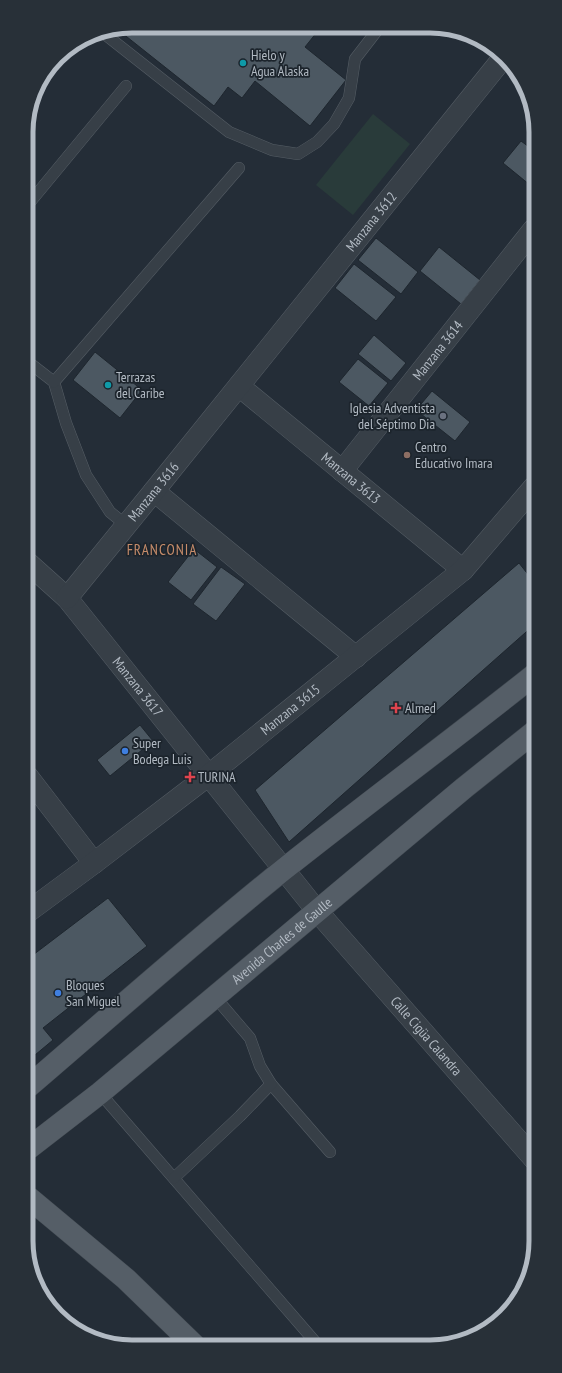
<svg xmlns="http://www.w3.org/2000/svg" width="562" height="1373" font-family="'PT Sans Narrow',sans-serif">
<rect width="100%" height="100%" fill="#242d37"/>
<polygon fill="#293b3a" points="373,114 410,144 353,215 316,185"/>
<g fill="#4c5862" stroke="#1e262e">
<polygon points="132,26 321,27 305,47 346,80 310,126 255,81 242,98 228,87 214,106 117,29"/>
<polygon points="521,141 533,150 533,182 530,185 503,163"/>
<polygon points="376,238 418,272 401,294 358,260"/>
<polygon points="439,247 480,280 461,304 420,271"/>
<polygon points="354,264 396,297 376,321 335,288"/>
<polygon points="374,335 406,363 391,381 358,354"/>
<polygon points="95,352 142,390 120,418 73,380"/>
<polygon points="358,359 388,383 369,406 339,382"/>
<polygon points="432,391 470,422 455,441 416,410"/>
<polygon points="194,549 217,567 191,600 168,582"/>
<polygon points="519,563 534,582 534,625 289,842 255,790"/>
<polygon points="221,567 245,584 216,621 193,604"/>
<polygon points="140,725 153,741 110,776 97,760"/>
<polygon points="108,898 147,946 43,1028 53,1040 29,1060 29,958"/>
</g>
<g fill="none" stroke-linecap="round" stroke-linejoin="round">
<defs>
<g id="lane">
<polyline points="102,32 229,132 272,150 298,154 317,142 334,124 349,98 355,59 379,28"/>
<polyline points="26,207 126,86"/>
<polyline points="27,361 54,382 66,423 86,475 110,512 126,525"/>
<polyline points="54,382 239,168"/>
<polyline points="271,1084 330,1152"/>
<polyline points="100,1093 317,1344"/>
<polyline points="174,1178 240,1116 271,1084 260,1066 250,1038 215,997"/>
</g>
<g id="street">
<path id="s1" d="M 239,386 L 463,570"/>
<path id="s2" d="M 342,471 L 533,230"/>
<polyline points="154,491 356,657"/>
<path id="s3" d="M 28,563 L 67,598 L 317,911 L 536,1161"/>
<path id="s4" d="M 67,598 L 154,491 L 503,58"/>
<polyline points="28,777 94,863"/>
<path id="s5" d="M 29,911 L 94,863 L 209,775 L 463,570 L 534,487"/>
</g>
<g id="primary">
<path d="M 29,1086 C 113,1014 197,939 283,870 C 366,804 451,741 534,675"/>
<path id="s6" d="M 29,1148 L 100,1093 L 464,788 L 534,732"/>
<polyline points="29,1198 126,1279 194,1345"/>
</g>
</defs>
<use href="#lane" stroke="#555d65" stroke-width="12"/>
<use href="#street" stroke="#555d65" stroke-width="22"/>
<use href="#primary" stroke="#404850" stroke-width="23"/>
<use href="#lane" stroke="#373f47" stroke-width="11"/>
<use href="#street" stroke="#373f47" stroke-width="21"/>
<use href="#primary" stroke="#555e67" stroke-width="22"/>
</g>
<g fill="#0f9aa8" stroke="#1c242c" stroke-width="1.5">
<circle cx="243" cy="63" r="4"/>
<circle cx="108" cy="385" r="4"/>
</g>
<circle fill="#6b7280" stroke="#1c242c" stroke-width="1.5" cx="443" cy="416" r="4"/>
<circle fill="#8d6e63" stroke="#1c242c" stroke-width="1.5" cx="407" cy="455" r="4"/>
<g fill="#e0444e" stroke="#1c242c" stroke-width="1.5">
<path d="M394 702h4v4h4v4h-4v4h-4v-4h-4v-4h4z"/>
<path d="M188 771h4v4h4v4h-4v4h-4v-4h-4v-4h4z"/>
</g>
<g fill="#3f7fe0" stroke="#1c242c" stroke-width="1.5">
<circle cx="125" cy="751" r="4"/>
<circle cx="58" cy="993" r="4"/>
</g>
<g text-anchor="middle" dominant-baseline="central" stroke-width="3.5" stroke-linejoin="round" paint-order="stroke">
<g font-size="14" fill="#b2bac3" stroke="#1c242c" text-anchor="start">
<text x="251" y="55">Hielo y<tspan x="251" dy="16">Agua Alaska</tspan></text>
<text x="116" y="377">Terrazas<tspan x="116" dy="16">del Caribe</tspan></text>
<text x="435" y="408" text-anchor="end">Iglesia Adventista<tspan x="435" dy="16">del Séptimo Dia</tspan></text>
<text x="415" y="447">Centro<tspan x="415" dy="16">Educativo Imara</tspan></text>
<text x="405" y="708">Almed</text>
<text x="133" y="743">Super<tspan x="133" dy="16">Bodega Luis</tspan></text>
<text x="198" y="777">TURINA</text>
<text x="66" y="985">Bloques<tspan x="66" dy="16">San Miguel</tspan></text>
</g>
<g font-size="14" fill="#b2bac3" stroke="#1c242c">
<text stroke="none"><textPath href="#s4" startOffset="484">Manzana 3612</textPath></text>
<text stroke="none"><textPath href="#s2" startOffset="154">Manzana 3614</textPath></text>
<text stroke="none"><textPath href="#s1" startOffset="145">Manzana 3613</textPath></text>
<text stroke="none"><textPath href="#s4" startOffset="137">Manzana 3616</textPath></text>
<text stroke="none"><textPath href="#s3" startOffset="166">Manzana 3617</textPath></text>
<text stroke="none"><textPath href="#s5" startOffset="330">Manzana 3615</textPath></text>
<text stroke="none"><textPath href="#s6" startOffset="327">Avenida Charles de Gaulle</textPath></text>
<text stroke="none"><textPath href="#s3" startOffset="619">Calle Cigüa Calandra</textPath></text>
</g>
<g font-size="15" letter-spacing="1" fill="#c68c6a" stroke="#1c242c">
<text x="162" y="549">FRANCONIA</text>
</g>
</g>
<path d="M0 0H562V1373H0ZM132 33H430A99 99 0 0 1 529 132V1241A99 99 0 0 1 430 1340H132A99 99 0 0 1 33 1241V132A99 99 0 0 1 132 33Z" fill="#283038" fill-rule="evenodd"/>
<path fill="none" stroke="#b2bac3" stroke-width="5" d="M132 33H430A99 99 0 0 1 529 132V1241A99 99 0 0 1 430 1340H132A99 99 0 0 1 33 1241V132A99 99 0 0 1 132 33Z"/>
</svg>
